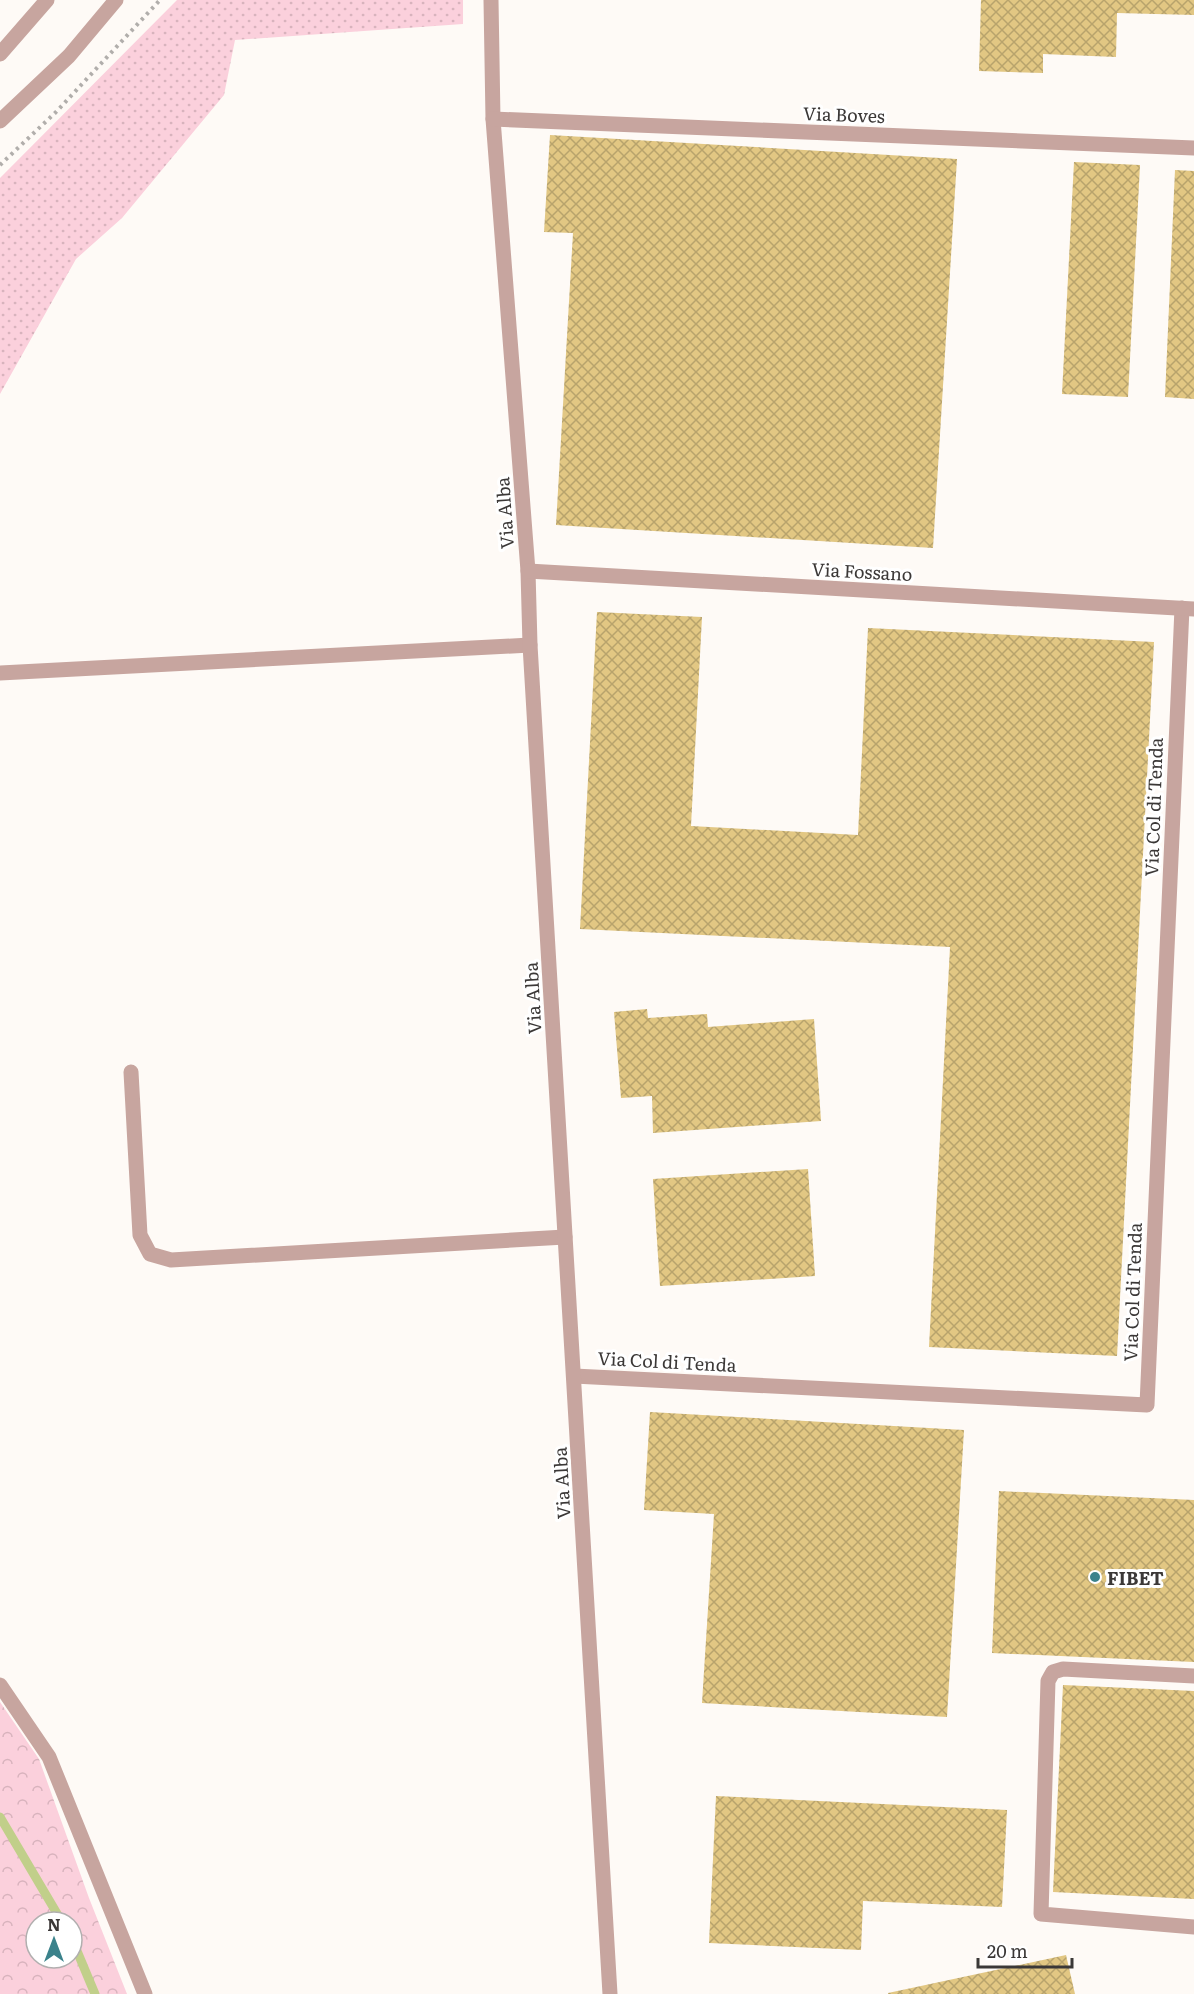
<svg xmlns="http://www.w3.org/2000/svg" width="1194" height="1994" font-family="Literata,serif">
<defs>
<pattern id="forest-crowns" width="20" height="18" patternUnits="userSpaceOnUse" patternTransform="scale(1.5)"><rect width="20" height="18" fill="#fbd0dc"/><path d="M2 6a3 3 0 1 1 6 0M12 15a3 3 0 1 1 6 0" fill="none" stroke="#d8b3bd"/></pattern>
<pattern id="park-dots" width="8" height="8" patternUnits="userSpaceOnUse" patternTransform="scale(1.5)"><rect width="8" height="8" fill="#fbd0dc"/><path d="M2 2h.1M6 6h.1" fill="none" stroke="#d8b3bd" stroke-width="1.8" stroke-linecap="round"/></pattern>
<pattern id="building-cross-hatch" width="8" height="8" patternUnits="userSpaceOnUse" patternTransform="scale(1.5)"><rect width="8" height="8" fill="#e2c783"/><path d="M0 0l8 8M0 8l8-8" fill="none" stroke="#b8a36c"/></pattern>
</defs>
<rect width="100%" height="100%" fill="#fefaf6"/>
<path fill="url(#forest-crowns)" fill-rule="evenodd" d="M 0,1702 L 39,1759 L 89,1898 L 127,1994 L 0,1994 ZM 36,1922 L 72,1922 L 72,1958 L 36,1958 Z"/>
<polygon fill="url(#park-dots)" points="177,0 463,0 463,24 235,40 224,95 122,218 76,259 0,394 0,178"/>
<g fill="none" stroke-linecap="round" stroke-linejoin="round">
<g stroke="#c1cf8a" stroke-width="9">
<polyline points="0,1817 62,1922"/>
<polyline points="72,1939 95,1994"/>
</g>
</g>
<g fill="url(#building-cross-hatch)">
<polygon points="981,0 1194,0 1194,15 1117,13 1116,57 1043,54 1043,73 979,71"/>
<polygon points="550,135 957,159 933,548 556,525 573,233 544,232"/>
<polygon points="1074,162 1140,165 1128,397 1062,394"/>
<polygon points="1175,170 1194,171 1194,399 1165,397"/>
<polygon points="597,612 702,617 691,826 858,835 868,628 1154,642 1117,1356 929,1347 950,947 580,929"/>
<polygon points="647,1009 648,1018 707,1014 708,1027 814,1019 821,1121 653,1133 652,1096 621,1098 614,1012"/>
<polygon points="808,1169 815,1276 660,1286 653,1179"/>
<polygon points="650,1412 964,1430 947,1717 702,1703 714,1514 644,1510"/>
<polygon points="999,1491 1194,1500 1194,1662 992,1653"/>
<polygon points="1063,1685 1194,1691 1194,1899 1053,1892"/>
<polygon points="716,1796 1007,1810 1002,1907 863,1901 861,1950 709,1943"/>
<polygon points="1066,1955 1075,1994 888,1994 888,1993"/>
</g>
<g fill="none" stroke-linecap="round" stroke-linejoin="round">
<polyline stroke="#b1aeab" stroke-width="4" stroke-dasharray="3 4.5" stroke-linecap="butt" points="0,165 56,112 160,0"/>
<g stroke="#c7a59f" stroke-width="15">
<polyline points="0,673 530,645"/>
<polyline points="131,1072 140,1235 150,1254 171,1260 565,1237"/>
<polyline points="574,1376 1147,1405 1182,608"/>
<polyline points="1194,1676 1063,1669 1053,1672 1048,1681 1041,1914 1194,1927"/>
</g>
<g stroke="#c7a59f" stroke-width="15">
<polyline points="491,0 493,119 528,571 530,645 610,1994"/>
<polyline points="0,54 47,0"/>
<polyline points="493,119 1194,148"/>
<polyline points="528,571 1194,609"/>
<polyline points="0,1685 49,1757 145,1994"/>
</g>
<polyline stroke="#c7a59f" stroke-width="15" points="0,121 69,56 116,0"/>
</g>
<circle fill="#3b828b" stroke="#fff" stroke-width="2" cx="1095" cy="1577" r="6"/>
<g text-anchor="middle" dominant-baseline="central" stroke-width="6" stroke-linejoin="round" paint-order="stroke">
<g font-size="18" fill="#3b3837" stroke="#fff">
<text transform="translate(844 114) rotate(2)">Via Boves</text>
<text transform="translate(504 513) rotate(-94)">Via Alba</text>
<text transform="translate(862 571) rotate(3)">Via Fossano</text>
<text transform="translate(1153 807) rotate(-88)">Via Col di Tenda</text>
<text transform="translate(532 998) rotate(-93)">Via Alba</text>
<text transform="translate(1132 1292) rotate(-88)">Via Col di Tenda</text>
<text transform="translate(667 1361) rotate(3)">Via Col di Tenda</text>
<text transform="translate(561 1483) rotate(-93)">Via Alba</text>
</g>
<g font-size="18" font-weight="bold" fill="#3b3837" stroke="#fff" text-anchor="start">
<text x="1107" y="1577">FIBET</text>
</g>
</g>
<g transform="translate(54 1940)"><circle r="28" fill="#ffffff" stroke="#b1afaf" stroke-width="1.5"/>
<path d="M0-4.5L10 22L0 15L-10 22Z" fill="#3b828b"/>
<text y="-9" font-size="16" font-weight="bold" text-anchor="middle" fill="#3b3837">N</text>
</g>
<path d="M978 1958v9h94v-9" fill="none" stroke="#3b3837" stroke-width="3"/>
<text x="987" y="1958" font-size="18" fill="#3b3837" stroke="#ffffff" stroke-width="4.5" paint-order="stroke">20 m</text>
</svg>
